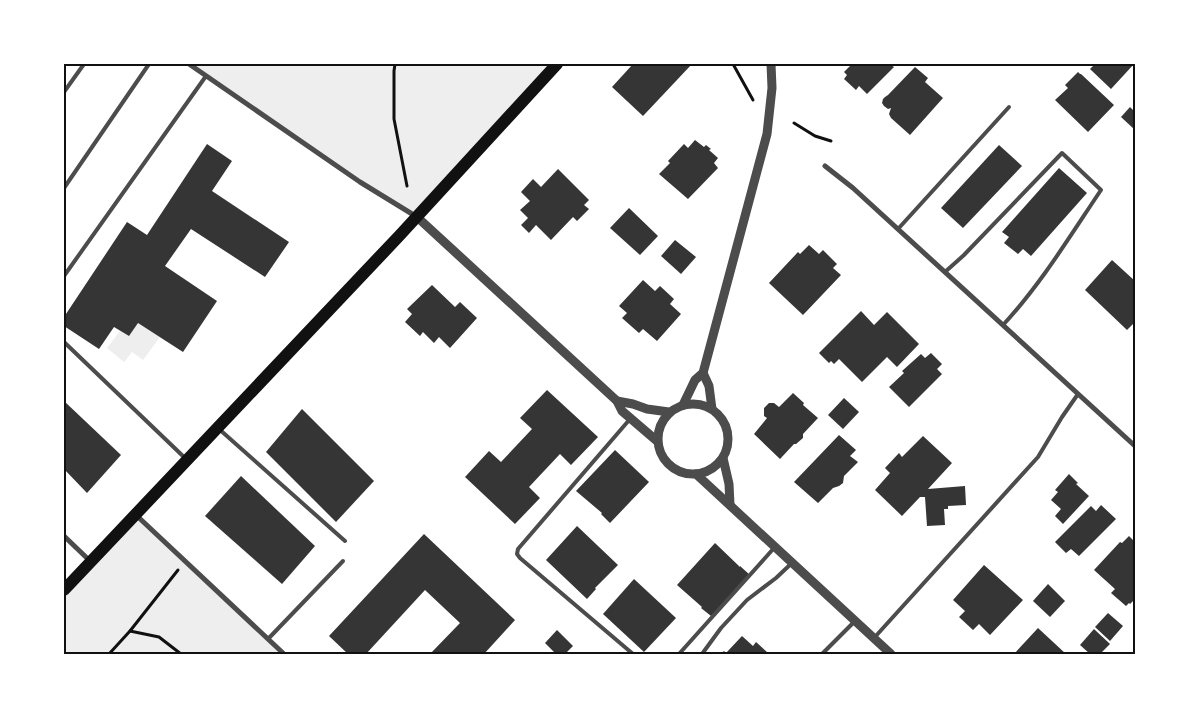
<svg xmlns="http://www.w3.org/2000/svg" width="1199" height="718" font-family="'Fira Sans Condensed',sans-serif">
<rect width="100%" height="100%" fill="#fff"/>
<g fill="#eee">
<polygon points="189,64 558,64 417,217 360,182"/>
<polygon points="138,323 160,337 143,360 132,352 124,362 107,348 120,331 129,336"/>
<polygon points="135,514 284,654 64,654 64,590"/>
</g>
<g fill="#353535">
<polygon points="633,64 692,64 643,116 612,87"/>
<polygon points="852,64 890,64 894,67 867,94 859,86 856,90 844,79 847,75 844,72"/>
<polygon points="1095,64 1134,64 1111,89 1090,69"/>
<polygon points="915,67 928,78 925,82 943,98 910,135 891,118 889,114 891,108 888,109 884,106 882,103 883,99 885,97 888,95"/>
<polygon points="1078,72 1080,74 1081,74 1114,105 1088,132 1055,100 1068,88 1065,85"/>
<polygon points="1130,107 1135,112 1135,130 1121,117"/>
<polygon points="695,140 704,147 706,145 711,149 709,150 718,158 714,163 718,168 688,199 659,174 670,163 668,161 684,144 688,148"/>
<polygon points="207,144 232,161 212,191 289,242 265,277 191,229 165,266 217,301 183,352 138,323 129,336 114,327 99,349 64,326 64,317 127,222 147,235"/>
<polygon points="999,145 1022,166 963,228 941,208"/>
<polygon points="1059,168 1087,193 1031,256 1023,249 1018,254 1004,243 1009,237 1002,232"/>
<polygon points="558,169 589,200 584,205 589,209 577,221 573,217 551,240 536,225 529,233 521,225 528,218 520,210 530,201 521,192 533,179 541,187"/>
<polygon points="629,208 658,236 640,255 610,228"/>
<polygon points="675,240 696,257 681,274 661,256"/>
<polygon points="809,245 819,254 823,250 837,264 833,268 841,275 803,315 769,283 798,252 800,254"/>
<polygon points="1112,260 1135,281 1135,322 1127,330 1085,290"/>
<polygon points="643,280 655,291 660,286 674,299 670,304 681,314 657,341 643,329 639,333 622,318 627,313 619,306"/>
<polygon points="432,285 455,307 460,302 477,318 450,348 439,337 434,343 423,332 420,336 405,322 412,314 407,309"/>
<polygon points="861,311 874,325 887,312 919,344 897,367 887,357 862,382 839,359 834,364 831,361 829,363 819,353"/>
<polygon points="931,353 942,364 937,369 942,374 909,407 889,387 904,373 902,371 921,354 925,358"/>
<polygon points="547,390 598,437 571,465 560,454 529,487 540,498 515,524 465,477 489,451 501,462 532,429 520,418"/>
<polygon points="793,393 804,403 803,405 818,418 803,434 803,438 796,444 794,444 780,459 754,434 767,418 764,416 764,408 769,403 774,403 779,407"/>
<polygon points="844,398 859,412 843,429 828,415"/>
<polygon points="64,401 121,455 87,493 64,469"/>
<polygon points="302,409 374,481 336,522 266,452"/>
<polygon points="839,435 856,450 850,456 858,462 844,476 843,483 839,486 833,488 818,503 794,482"/>
<polygon points="923,436 952,463 928,489 965,486 966,505 948,506 948,509 944,509 945,525 927,526 925,497 920,497 902,516 875,490 890,473 885,468 899,453 902,457"/>
<polygon points="615,450 649,482 610,523 601,514 602,513 576,491"/>
<polygon points="1069,474 1078,483 1076,484 1089,496 1063,524 1055,516 1061,509 1051,500 1058,492 1055,490"/>
<polygon points="241,476 315,546 282,584 205,516"/>
<polygon points="1101,505 1116,519 1079,556 1071,549 1066,553 1055,542 1091,506 1096,511"/>
<polygon points="577,526 618,565 595,588 596,589 587,599 546,560"/>
<polygon points="424,534 515,620 484,654 430,654 460,623 425,590 366,654 348,654 329,636"/>
<polygon points="1129,536 1135,542 1135,599 1130,604 1129,603 1126,606 1111,593 1115,589 1094,570 1120,542 1122,543"/>
<polygon points="715,543 740,567 740,566 750,575 711,616 701,608 702,607 677,585"/>
<polygon points="984,565 1023,600 990,635 979,624 973,630 959,617 965,611 953,600"/>
<polygon points="634,579 676,618 644,652 603,614"/>
<polygon points="1048,584 1065,601 1050,617 1033,601"/>
<polygon points="1108,613 1123,626 1110,641 1095,627"/>
<polygon points="1038,628 1066,654 1014,654"/>
<polygon points="1094,629 1110,644 1100,654 1090,654 1080,645"/>
<polygon points="557,630 573,646 565,654 556,654 545,643"/>
<polygon points="742,636 753,646 756,642 767,652 765,654 720,654 724,651 726,653"/>
</g>
<g fill="none" stroke-linecap="round" stroke-linejoin="round">
<g stroke="#111" stroke-width="3">
<polyline points="395,64 394,71 394,119 407,186"/>
<polyline points="733,64 753,100"/>
<polyline points="794,123 815,136 831,141"/>
<polyline points="130,631 159,637 181,654"/>
<polyline points="109,654 130,631 178,570"/>
</g>
<g stroke="#4c4c4c" stroke-width="4">
<polyline points="64,92 84,64"/>
<polyline points="64,188 149,64"/>
<polyline points="898,229 1009,107"/>
<path d="M 945,272 L 964,255 L 1062,153 L 1101,190 C 1070,236 1041,284 1003,325"/>
<polyline points="64,276 206,76"/>
<polyline points="64,342 185,458"/>
<polyline points="630,419 518,549 517,554 520,558 633,654"/>
<polyline points="219,429 345,541"/>
<polyline points="874,638 1038,457 1062,417 1078,394"/>
<polyline points="268,639 343,561"/>
<polyline points="679,654 774,548"/>
<polyline points="702,654 721,628 747,600 776,578 793,562"/>
<polyline points="822,654 854,622"/>
</g>
<g stroke="#4c4c4c" stroke-width="5">
<polyline points="189,64 360,182 417,217"/>
<polyline points="825,166 853,188 1135,446"/>
<polyline points="136,515 284,654"/>
<polyline points="64,536 90,561"/>
</g>
<g stroke="#4c4c4c" stroke-width="9">
<polyline points="417,217 617,401 622,411 657,441"/>
<polyline points="703,373 709,386 712,409"/>
<polyline points="617,401 633,404 647,409 669,412"/>
<circle cx="693" cy="439" r="35"/>
<polyline points="683,405 695,380 703,373 767,134 772,88 771,64"/>
<polyline points="723,458 729,484 730,505"/>
<polyline points="696,474 891,654"/>
</g>
<polyline stroke="#111" stroke-width="12" points="64,590 400,235 557,64"/>
</g>
<rect width="1199" height="718" fill="none" stroke="#ffffff" stroke-width="130"/>
<rect x="65" y="65" width="1069" height="588" fill="none" stroke="#111" stroke-width="2"/>
</svg>
